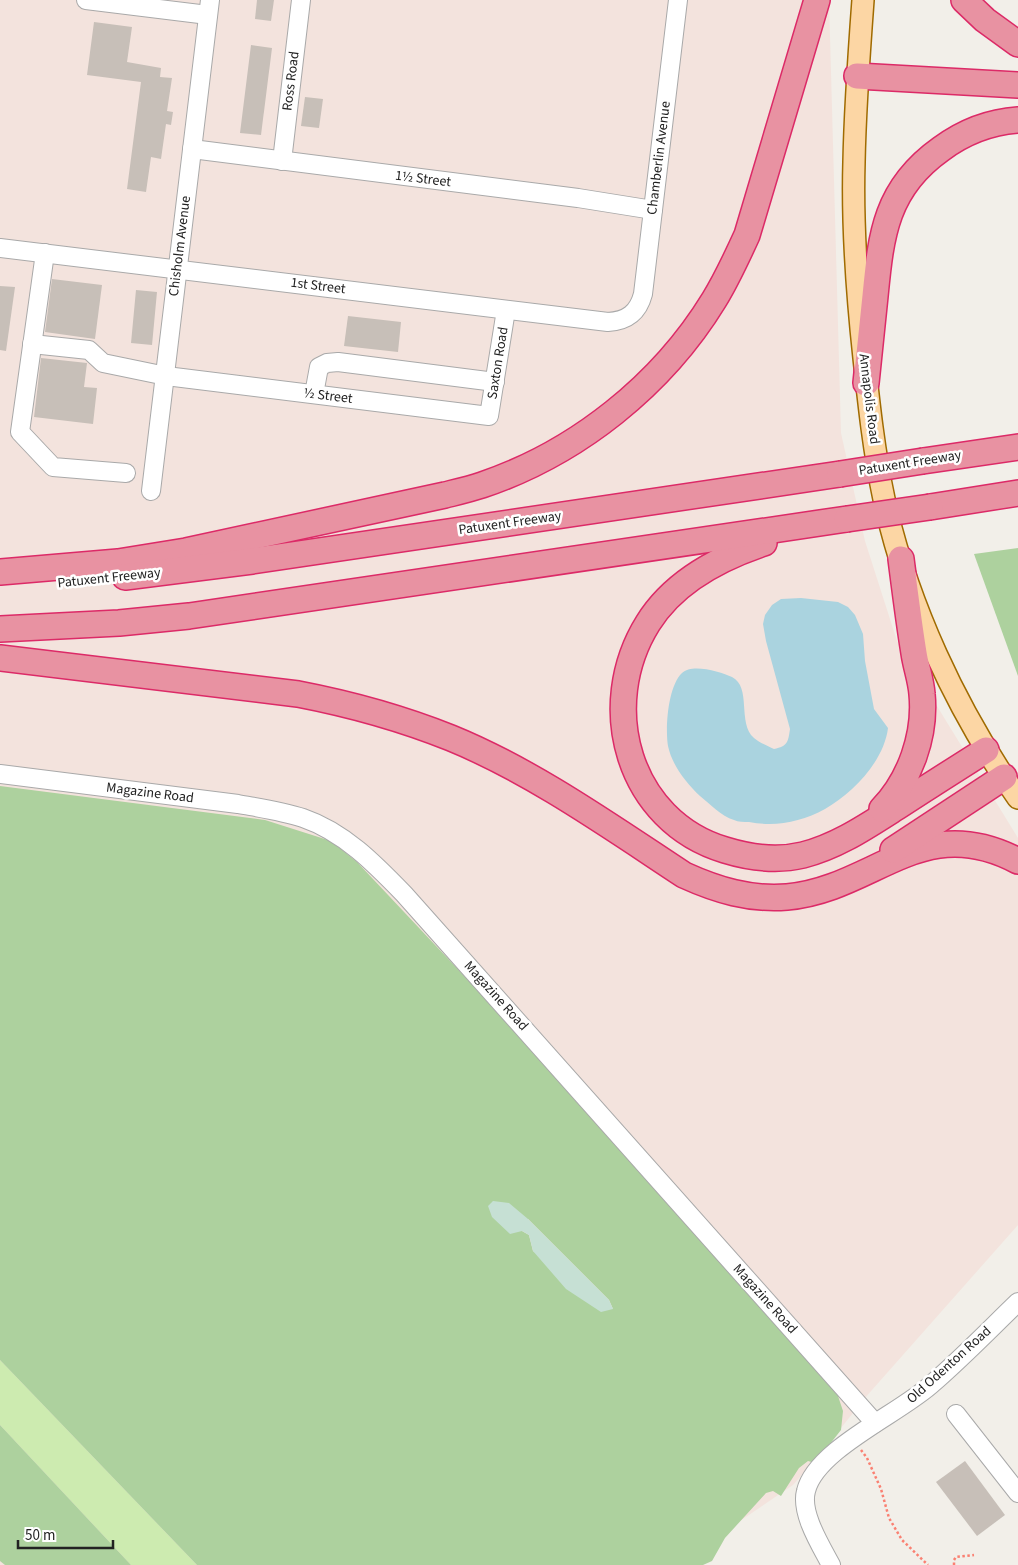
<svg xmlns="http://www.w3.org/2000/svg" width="1018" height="1565" font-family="'Source Sans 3',sans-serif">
<rect width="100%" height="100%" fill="#f2efe9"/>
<polygon fill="#f3e3dd" points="0,0 829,0 841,433 865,541 897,641 1018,838 1018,1225 864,1399 822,1452 793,1485 737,1523 691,1565 0,1565"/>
<polygon fill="#cdebb0" points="0,1360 197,1565 131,1565 0,1425"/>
<g fill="#add19e" fill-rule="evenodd">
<polygon points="1018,548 1018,676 974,554"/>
<path d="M 0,786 L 265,820 L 331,841 L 357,862 L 501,1015 L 836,1390 L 843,1411 L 841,1430 L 815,1463 L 808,1461 L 799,1468 L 781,1496 L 773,1491 L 766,1493 L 725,1538 L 712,1561 L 703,1565 L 197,1565 L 0,1360 ZM 528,1219 L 609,1300 L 613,1309 L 533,1251 L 529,1235 L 522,1231 Z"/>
<polygon points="0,1425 131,1565 5,1565 0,1561"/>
</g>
<polygon fill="#c6e0d4" points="493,1201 509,1203 528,1219 609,1300 613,1309 601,1312 566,1289 533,1251 529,1235 522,1231 510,1234 492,1217 488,1206"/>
<path fill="#aad3df" d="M 801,598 L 838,602 L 848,607 L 855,615 L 863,634 L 865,661 L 874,709 L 888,728 C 884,761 853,793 825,809 C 801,822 776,827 749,822 C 744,822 738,822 734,820 C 721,816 710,804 700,796 C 686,783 672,765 668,746 C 665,728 668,686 682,673 C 692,663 721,672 732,677 C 752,687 737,723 754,738 C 760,743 768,746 774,749 C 788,746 788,742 790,729 L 766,641 L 763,624 L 765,615 L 772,605 L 781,599 Z"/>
<g fill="#c7bfb8">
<polygon points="257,0 274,0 271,21 255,19"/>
<polygon points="94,22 132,27 127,62 161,68 160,77 172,78 167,111 173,112 171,125 166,124 161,159 151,157 146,192 127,189 141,82 87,75"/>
<polygon points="251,45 272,48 261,135 240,133"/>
<polygon points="305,97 323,99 319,128 301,126"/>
<polygon points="52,279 102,285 95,339 45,332"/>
<polygon points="0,286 15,287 6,351 0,350"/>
<polygon points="136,290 157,292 152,345 131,343"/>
<polygon points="348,316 401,322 398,352 344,346"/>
<polygon points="41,358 87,363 84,387 97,388 93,424 34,417"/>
<polygon points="965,1461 1005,1515 977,1536 936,1482"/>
</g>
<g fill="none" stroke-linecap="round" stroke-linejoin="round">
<defs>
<g id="minor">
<polyline points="86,0 208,15"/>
<polyline points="192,149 578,198 653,210"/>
<polyline points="282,161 301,0"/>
<path d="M 0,248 L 608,322 C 627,321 638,313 643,294 L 678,0"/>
<polyline points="45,253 20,432 53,467 126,473"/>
<polyline points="32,344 89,350 103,363 166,376 489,416 506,310"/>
<polyline points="314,394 319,367 327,363 338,362 495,382"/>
<polyline points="151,491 210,0"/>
<path d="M 0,774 L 238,804 C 260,808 282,811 303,818 C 344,832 375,864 404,894 L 875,1423"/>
<polyline points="956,1414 1018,1493"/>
<path d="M 831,1565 C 821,1546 800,1513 806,1491 C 816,1449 901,1413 933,1383 C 963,1357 990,1329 1018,1302"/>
</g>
<path id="major" d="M 863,0 C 859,54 855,108 854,162 C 852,228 857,293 864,358 C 869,405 874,452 884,499 C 907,604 956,709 1018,798"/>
<g id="highway">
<polyline points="964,0 985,20 1018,44"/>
<polyline points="857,76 1018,85"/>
<path d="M 866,383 C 869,354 872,325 875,296 C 881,234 886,188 941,149 C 964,132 990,122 1018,120"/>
<polyline points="923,461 1018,447"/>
<polyline points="930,507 1018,493"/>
<path d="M 764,543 C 719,558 674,581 648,623 C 596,706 628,821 725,850 C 751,858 778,861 803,855 C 838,846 867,826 897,807 C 926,788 956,769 986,750"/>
<path d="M 0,572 L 118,562 L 186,551 L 445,495 C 457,492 470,489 482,485 C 577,453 662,385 714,300 C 727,279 737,257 747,235 L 817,0"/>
<polyline points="125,577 252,561 840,474"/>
<polyline points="0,629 119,623 189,616 847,519"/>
<path d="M 0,658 L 298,694 C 350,704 401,718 451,738 C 532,771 611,827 684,875 C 717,890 750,900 787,897 C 875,889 921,810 1018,861"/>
<path d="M 882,809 C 910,780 926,735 922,694 C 921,680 916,667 914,653 C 909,622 905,590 901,559"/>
<polyline points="893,850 1004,777"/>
</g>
</defs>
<use href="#minor" stroke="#a9a9a9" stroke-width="20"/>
<use href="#major" stroke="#a06b00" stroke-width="24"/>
<use href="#highway" stroke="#dc2a67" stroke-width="28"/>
<g stroke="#fa8072" stroke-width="2.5" stroke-dasharray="2.5 2.5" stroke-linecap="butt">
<polyline points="861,1450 867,1458 881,1489 889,1518 902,1540 928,1565"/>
<polyline points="954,1565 954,1560 956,1557 974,1555"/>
</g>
<use href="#minor" stroke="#fff" stroke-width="18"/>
<use href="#major" stroke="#fcd6a4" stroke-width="21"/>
<use href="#highway" stroke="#e892a2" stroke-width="25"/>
<defs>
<g id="highway-bridge">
<polyline points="840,474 923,461"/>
<polyline points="847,519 930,507"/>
</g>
</defs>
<use href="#highway-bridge" stroke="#dc2a67" stroke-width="28" stroke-linecap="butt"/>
<use href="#highway-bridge" stroke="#e892a2" stroke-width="25"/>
</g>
<g text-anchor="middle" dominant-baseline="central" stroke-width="5" stroke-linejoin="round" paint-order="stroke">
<g font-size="14" fill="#222" stroke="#fff">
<text transform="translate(291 81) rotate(-83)">Ross Road</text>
<text transform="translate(659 158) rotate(-83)">Chamberlin Avenue</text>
<text transform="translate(423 179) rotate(7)">1½ Street</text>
<text transform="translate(180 246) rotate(-83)">Chisholm Avenue</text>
<text transform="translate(318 286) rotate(7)">1st Street</text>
<text transform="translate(498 363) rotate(-81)">Saxton Road</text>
<text transform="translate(328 396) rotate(7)">½ Street</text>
<text transform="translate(869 399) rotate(83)">Annapolis Road</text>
<text transform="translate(910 463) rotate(-9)">Patuxent Freeway</text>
<text transform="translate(510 523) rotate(-8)">Patuxent Freeway</text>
<text transform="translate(109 578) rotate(-6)">Patuxent Freeway</text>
<text transform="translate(150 793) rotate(7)">Magazine Road</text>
<text transform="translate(496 996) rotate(48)">Magazine Road</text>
<text transform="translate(765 1299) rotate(48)">Magazine Road</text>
<text transform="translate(949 1365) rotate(-42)">Old Odenton Road</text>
</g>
</g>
<path d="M18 1540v8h95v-8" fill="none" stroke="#222222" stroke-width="2.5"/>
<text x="25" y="1540" font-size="15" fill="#222222" stroke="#ffffff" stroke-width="4" paint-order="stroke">50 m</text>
</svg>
